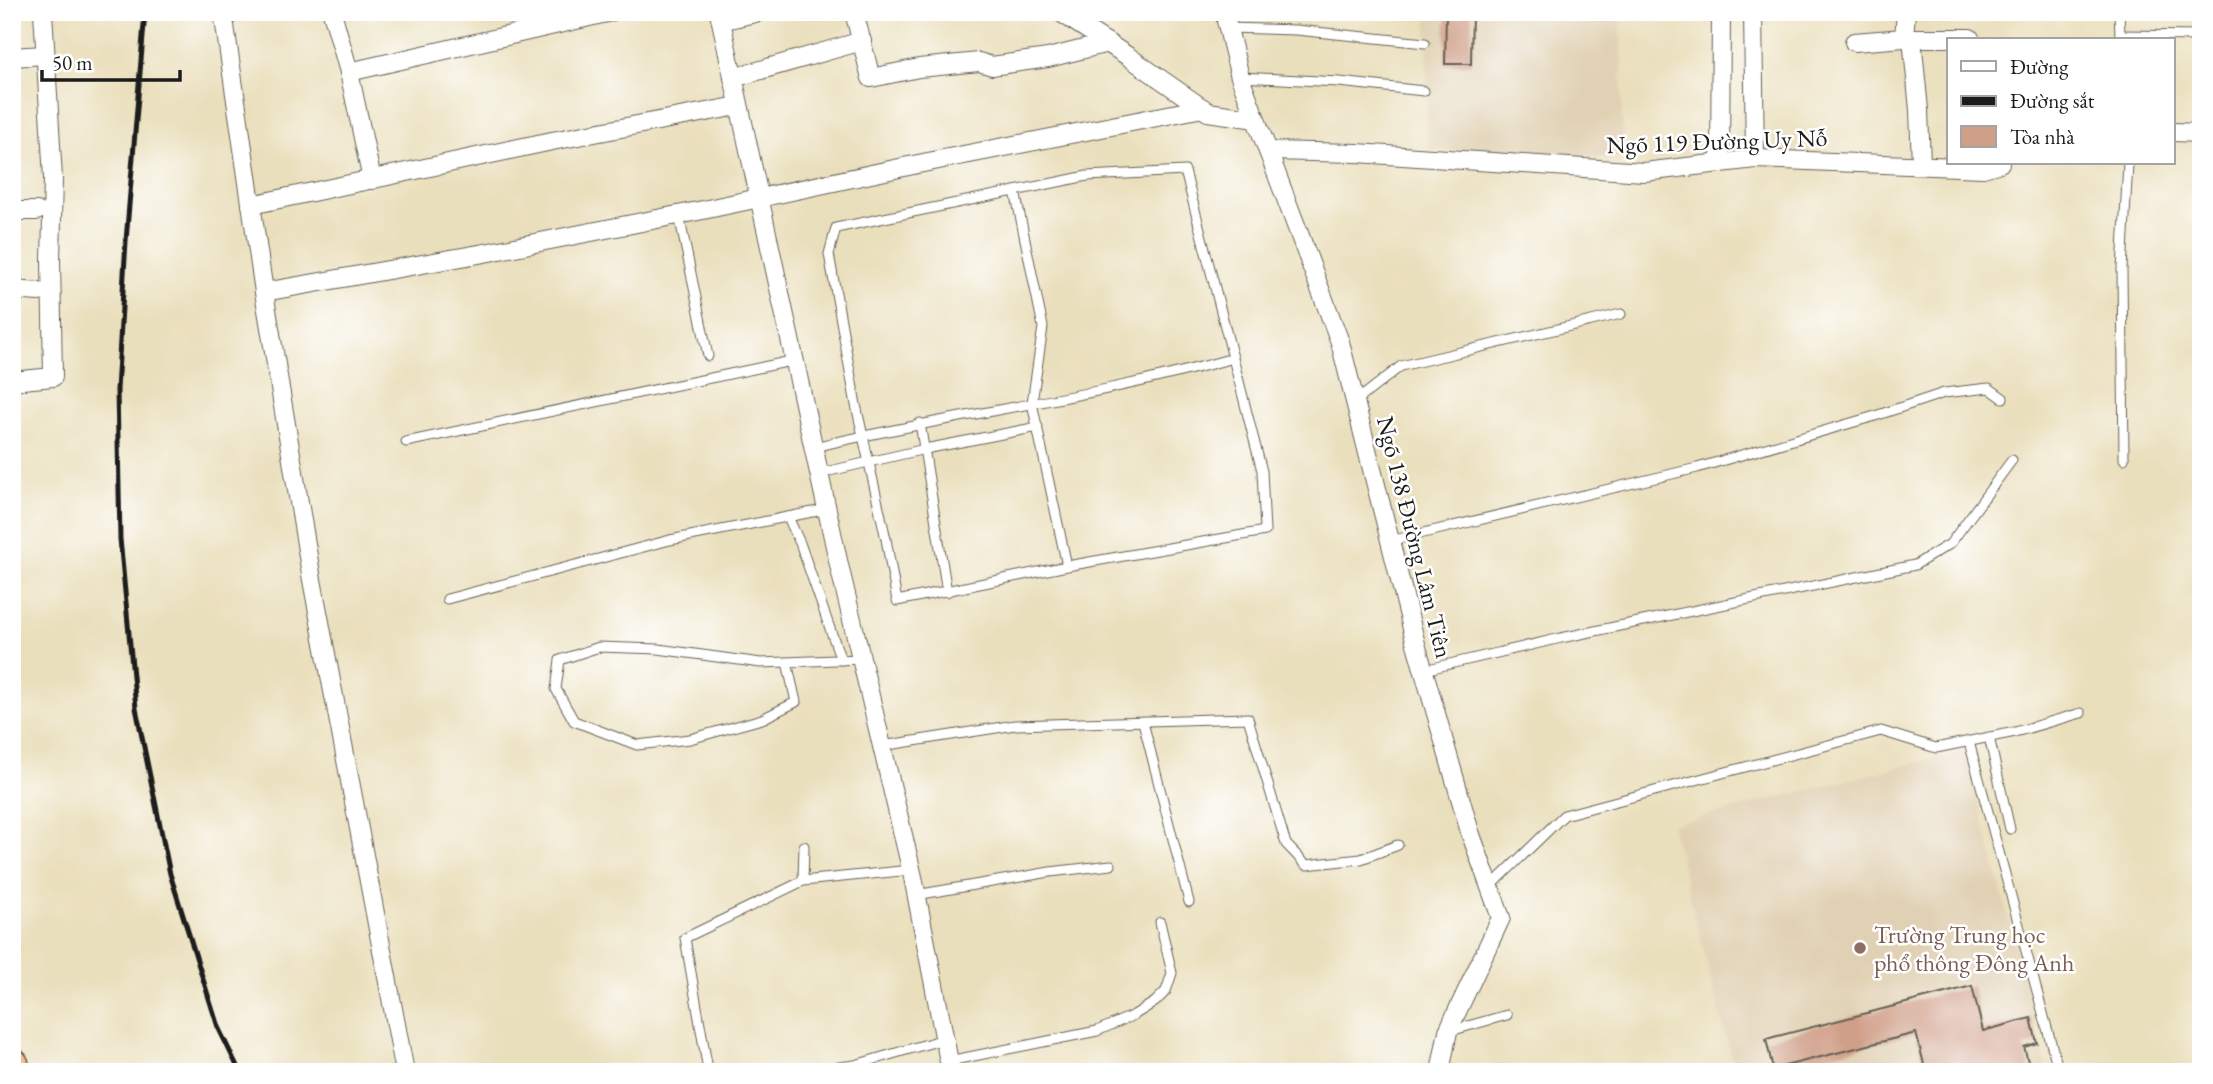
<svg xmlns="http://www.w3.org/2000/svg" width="2213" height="1084" font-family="'EB Garamond',serif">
<rect width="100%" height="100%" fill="#fff"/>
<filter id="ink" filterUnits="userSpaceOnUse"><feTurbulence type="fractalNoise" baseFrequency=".0143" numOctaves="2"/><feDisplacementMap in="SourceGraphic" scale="14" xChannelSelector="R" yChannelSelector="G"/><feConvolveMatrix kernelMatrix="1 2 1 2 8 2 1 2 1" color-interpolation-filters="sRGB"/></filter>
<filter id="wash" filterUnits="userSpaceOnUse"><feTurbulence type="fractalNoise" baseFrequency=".00686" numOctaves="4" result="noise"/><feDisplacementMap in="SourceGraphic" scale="28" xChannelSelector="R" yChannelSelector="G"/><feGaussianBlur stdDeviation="1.57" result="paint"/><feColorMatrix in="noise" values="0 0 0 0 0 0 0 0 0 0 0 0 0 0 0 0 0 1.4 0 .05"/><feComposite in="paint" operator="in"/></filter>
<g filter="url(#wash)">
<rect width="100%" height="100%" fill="#eadfbc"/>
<g fill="#e1d1b4">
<polygon points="1427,12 1621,12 1623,158 1427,149"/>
<polygon points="1965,750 2048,1072 1735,1072 1671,825"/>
</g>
<g id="blocks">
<g fill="#d09f88">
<polygon points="1446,12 1472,12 1471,64 1445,64"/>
<polygon points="1972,986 1983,1031 2031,1018 2037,1043 2024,1047 2031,1072 1926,1072 1916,1033 1773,1069 1766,1039"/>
</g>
</g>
</g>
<g filter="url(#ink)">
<use href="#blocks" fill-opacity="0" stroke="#646054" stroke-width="2"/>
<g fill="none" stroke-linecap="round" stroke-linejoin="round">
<defs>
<g id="lane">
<polyline points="2119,12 2120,35"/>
<polyline points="1228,28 1296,30 1425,43"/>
<polyline points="2119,40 2120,35 2201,36"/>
<polyline points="1240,77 1339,82 1424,91"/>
<polygon points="1185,171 1262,471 1265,531 1067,566 897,601 886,539 856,405 829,254 836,228 1087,176"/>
<polyline points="1015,191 1043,327 1032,403 1067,566"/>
<polyline points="679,215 708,356"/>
<polyline points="1355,402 1401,366 1621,314"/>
<polyline points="920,423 947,592"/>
<polyline points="406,442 796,360"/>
<path d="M 814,447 C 953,414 1096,398 1233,358"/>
<polyline points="2124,459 2122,269 2128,163"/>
<polyline points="821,473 925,449 1038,427"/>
<polyline points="788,517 800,543 841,660"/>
<polyline points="1390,541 1697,468 1875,416 1944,393 1989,388 2003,398"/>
<polyline points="447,599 670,540 828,509"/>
<polyline points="787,662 796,702 762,719 690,739 637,745 574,721 556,689 560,660 599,647 658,649 761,663 861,659"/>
<polyline points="1424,670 1561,638 1915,565 1950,544 2012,460"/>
<polyline points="1143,722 1189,902"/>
<polyline points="1989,737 2010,829"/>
<polyline points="1969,742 2059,1072"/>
<polyline points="882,746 1015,725 1248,718 1286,844 1306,865 1361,859 1398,845"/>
<polyline points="803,881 804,846"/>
<polyline points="1490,887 1564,815 1881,731 1936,748 2015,732 2081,713"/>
<polyline points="916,895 1050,872 1111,865"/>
<polyline points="1450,1031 1507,1015"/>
<polyline points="949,1061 1097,1031 1134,1015 1155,1002 1166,991 1172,973 1160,922"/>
<polyline points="720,1072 708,1070 685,938 803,881 911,870"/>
<polyline points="801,1072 855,1065 944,1039"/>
</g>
<g id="street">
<polyline points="223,12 264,292 312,580 405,1072"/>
<polyline points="332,12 349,72 372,180"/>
<polyline points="719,12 839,565 913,877 951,1072"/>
<polyline points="854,12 871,78 919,68 979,62 992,66 1048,58 1108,43"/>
<polyline points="1060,12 1129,57 1208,112 1256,119"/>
<polyline points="1224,12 1240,77 1340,342 1416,644 1470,832 1501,918 1448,1031 1440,1072"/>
<polyline points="1753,12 1755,159"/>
<polyline points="1906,12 1904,38 1912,38 1919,110 1921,164"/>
<polyline points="721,21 759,12"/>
<polyline points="1912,38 1970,38"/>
<polyline points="1854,42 1904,38"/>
<polyline points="12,57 45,55"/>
<polyline points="349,72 611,12"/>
<polyline points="733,78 862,41"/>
<polyline points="2173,132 2201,133"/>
<polyline points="1268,151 1357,153 1644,172 1755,159 1983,168 2000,163"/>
<polyline points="1720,163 1721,12"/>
<polyline points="251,205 552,141 738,106"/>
<polyline points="12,211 37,211"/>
<polyline points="12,290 39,292"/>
<polyline points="264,292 479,254 703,210 918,164 1203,108"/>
<polyline points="12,381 53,377 51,260 53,178 43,12"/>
</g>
<polyline id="highway" points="12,1065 13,1072"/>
</defs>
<use href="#lane" stroke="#646054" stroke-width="11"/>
<use href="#street" stroke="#646054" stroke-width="20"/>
<use href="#highway" stroke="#646054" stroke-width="36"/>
<use href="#lane" stroke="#fff" stroke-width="9"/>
<use href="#street" stroke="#fff" stroke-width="18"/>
<use href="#highway" stroke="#fcba8e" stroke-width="33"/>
<polyline stroke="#1c1c1c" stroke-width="5" points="145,12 126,241 117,390 120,539 136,708 170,874 218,1027 240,1072"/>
</g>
</g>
<circle fill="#8d6e63" stroke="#fff" stroke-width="2.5" cx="1860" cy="948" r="7"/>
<g text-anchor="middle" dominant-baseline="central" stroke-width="5" stroke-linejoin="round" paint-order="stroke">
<g font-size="24" fill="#1c1c1c" stroke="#fff">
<text transform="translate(1717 141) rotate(-2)">Ngõ 119 Đường Uy Nỗ</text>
<text transform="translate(1415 537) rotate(76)">Ngõ 138 Đường Lâm Tiên</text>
</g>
<g font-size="24" fill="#785e54" stroke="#fff" text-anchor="start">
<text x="1874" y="934">Trường Trung học<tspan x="1874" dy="28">phổ thông Đông Anh</tspan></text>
</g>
</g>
<rect width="2213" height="1084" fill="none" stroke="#fff" stroke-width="42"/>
<rect x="1947" y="38" width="228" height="126" fill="#ffffff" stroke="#a4a4a4" stroke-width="2"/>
<rect x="1961" y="61" width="35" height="10" fill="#ffffff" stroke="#a4a4a4" stroke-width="2"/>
<text x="2010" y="74" font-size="21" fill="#1c1c1c">Đường</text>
<rect x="1961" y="96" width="35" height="10" fill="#1c1c1c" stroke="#a4a4a4" stroke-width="2"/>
<text x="2010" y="108" font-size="21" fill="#1c1c1c">Đường sắt</text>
<rect x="1961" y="126" width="35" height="21" fill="#d09f88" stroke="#a4a4a4" stroke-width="2"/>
<text x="2010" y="144" font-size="21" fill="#1c1c1c">Tòa nhà</text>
<path d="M42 70v10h138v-10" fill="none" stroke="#1c1c1c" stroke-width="3.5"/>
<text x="52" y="70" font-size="21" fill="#1c1c1c" stroke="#ffffff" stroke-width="5" paint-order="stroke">50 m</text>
</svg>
